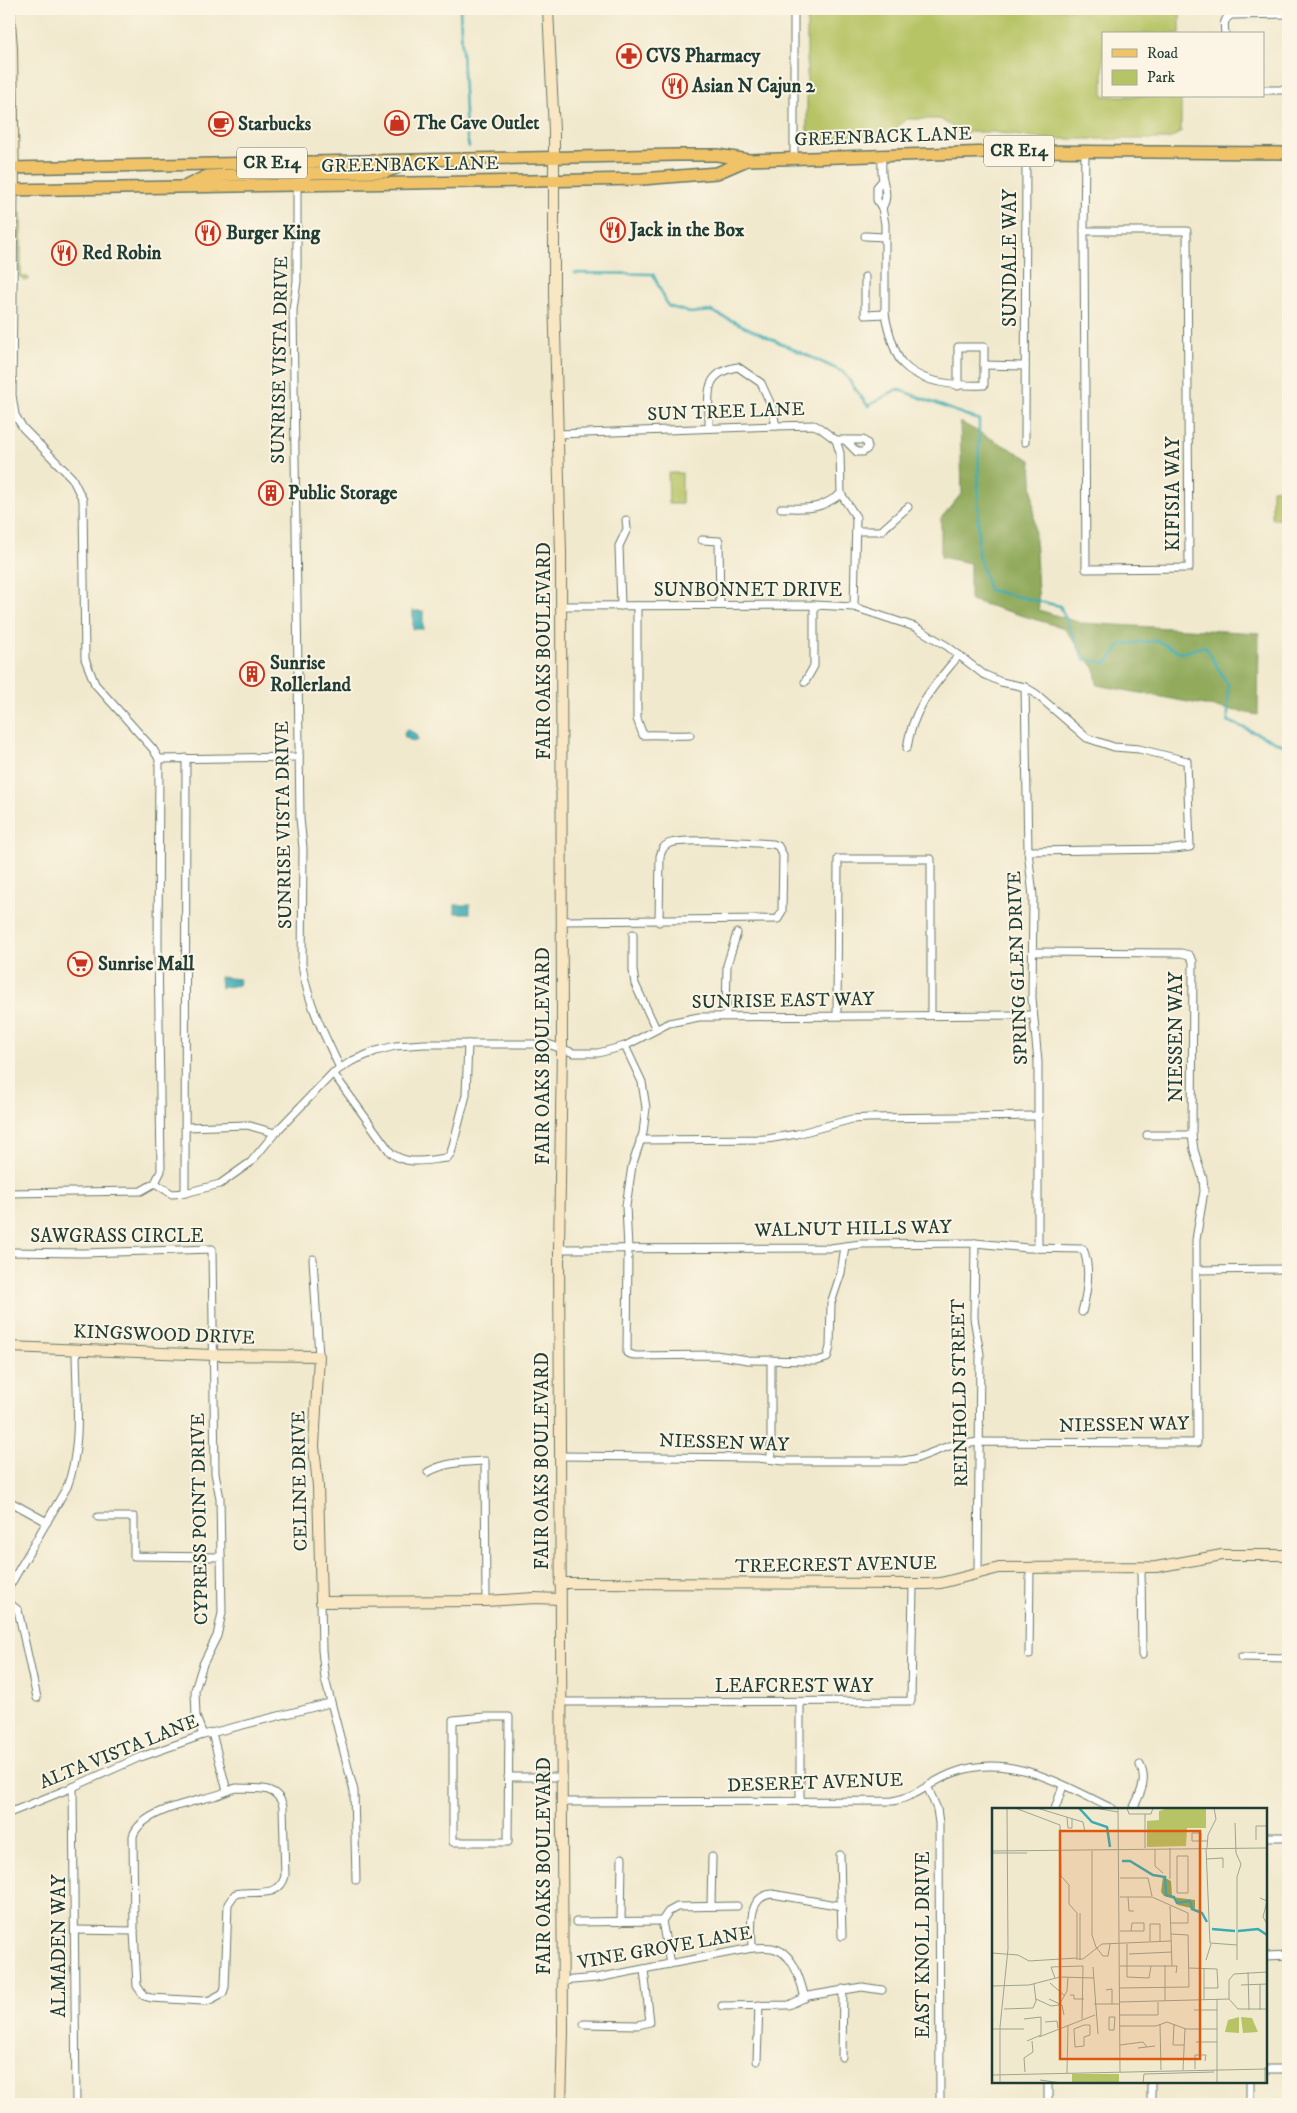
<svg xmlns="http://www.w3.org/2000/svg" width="1297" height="2113" font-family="'IM FELL DW Pica',serif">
<rect width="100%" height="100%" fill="#fcf5e5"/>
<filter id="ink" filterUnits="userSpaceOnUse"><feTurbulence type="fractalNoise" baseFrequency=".02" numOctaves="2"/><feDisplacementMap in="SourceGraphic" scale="10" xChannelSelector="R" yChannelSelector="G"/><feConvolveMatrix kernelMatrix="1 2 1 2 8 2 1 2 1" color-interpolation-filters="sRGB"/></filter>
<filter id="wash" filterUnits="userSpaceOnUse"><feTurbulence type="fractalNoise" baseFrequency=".0096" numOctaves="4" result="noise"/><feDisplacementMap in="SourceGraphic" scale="20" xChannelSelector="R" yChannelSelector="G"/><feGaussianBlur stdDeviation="1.12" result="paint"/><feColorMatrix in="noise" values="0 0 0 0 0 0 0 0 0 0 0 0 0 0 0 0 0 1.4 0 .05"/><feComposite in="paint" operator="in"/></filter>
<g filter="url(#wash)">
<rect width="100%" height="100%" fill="#f1e9cd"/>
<g fill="#b7c466" stroke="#6b804d">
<polygon points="807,9 1180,9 1180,34 1103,34 1103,96 1181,96 1181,132 1169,139 1040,139 993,132 960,132 940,119 907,119 889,134 852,136 807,142"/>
<polygon points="19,213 21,213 21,277 28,277 29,279 27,281 22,279 19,275"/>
<polygon points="668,473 682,473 682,504 669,504"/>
<polygon points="1286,488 1286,519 1272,519 1272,489"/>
</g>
<polygon fill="#91aa5b" stroke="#587448" points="960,422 1031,460 1039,610 1081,623 1259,633 1258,715 1097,685 1095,669 1064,628 970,600 970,563 941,557 941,518 962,493"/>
<g fill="#3aacb3" stroke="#2c7474">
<rect x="413" y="611" width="10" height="18"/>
<polygon points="407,729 416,734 418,740 413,742 405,737 404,733"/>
<rect x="455" y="905" width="15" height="8"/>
<polygon points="220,977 239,979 239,985 221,988"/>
</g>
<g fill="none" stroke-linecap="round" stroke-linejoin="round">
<g stroke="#3aacb3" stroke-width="2.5">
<polyline points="460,9 466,133 469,147"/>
<polyline points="574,273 653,274 668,306 690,313 711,311 843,372 868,406 897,389 979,420 978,554 989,590 1060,606 1084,659 1107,663 1122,644 1157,641 1182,653 1205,646 1228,685 1228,721 1288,747"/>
</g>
</g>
</g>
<g filter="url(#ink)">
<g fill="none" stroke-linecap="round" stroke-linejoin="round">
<defs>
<g id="street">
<path d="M 1225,34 C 1224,25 1223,19 1231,15 L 1288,14"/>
<polyline points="1263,90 1288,90"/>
<path d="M 882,154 C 882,162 881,173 883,180 C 886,191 888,198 882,208"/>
<polyline points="794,158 794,9"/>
<path d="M 883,180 L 877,187 L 877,200 L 882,208 L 885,224 L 885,314 C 887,326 895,356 903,364 C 922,384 959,386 984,385 L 984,347 L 958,347 L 958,386"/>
<path d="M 297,185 L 297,281 L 293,310 L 300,818 L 303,848 L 302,964 C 307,1002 324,1034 340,1068"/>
<polygon points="1084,231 1187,231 1189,568 1086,569"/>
<polyline points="1084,231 1085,151"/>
<polyline points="865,236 884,237"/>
<polyline points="865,277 865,315 885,314"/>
<polyline points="984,365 1025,366"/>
<path d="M 709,428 C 710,398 700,373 738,367 L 761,383 L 772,407 L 776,426"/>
<polyline points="558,434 776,426 814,425 820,428 836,440 840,453 841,494 856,517 854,607"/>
<polyline points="836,440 863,440 867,443 868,448 863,452 857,452 845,440"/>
<polyline points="1025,442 1026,151"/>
<path d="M 781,508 C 810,508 816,511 841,494"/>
<polyline points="857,531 881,531 908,507"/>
<polyline points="702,540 719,541 720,605"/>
<polyline points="560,606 814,605 854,607 915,627 947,646 983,674 1001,682 1025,687 1035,693 1087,738 1114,747 1139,749 1187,761 1190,847 1174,849 1028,851"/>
<polyline points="621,606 619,546 627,529 626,520"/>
<path d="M 637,606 L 637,719 L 643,735 C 659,734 674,736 690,735"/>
<polyline points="805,682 814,666 814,605"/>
<polyline points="1025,687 1028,851 1033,896 1032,998 1038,1062 1038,1248"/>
<path d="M 907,748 C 913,707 934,686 959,655"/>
<polyline points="159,759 299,757"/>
<path d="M 562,921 L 778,919 L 782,911 L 783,855 L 778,846 L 773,844 C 754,843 682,837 668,844 C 662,847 662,851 660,856 L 659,922"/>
<polyline points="633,934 633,970 635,984 656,1029"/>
<polyline points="726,1015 727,965 737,933"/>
<polyline points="837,1015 838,859 931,859 931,1015"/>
<polyline points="625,1046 642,1082 646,1108 643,1133 632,1166 626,1206 628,1249 627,1353 636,1356 716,1355 748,1360 817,1361 827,1358 830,1347 831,1303 841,1273 845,1246"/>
<path d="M 333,1073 L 391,1153 C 408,1166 426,1160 447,1158 L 451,1153 L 466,1095 L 468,1044"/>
<polyline points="186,1127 247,1125 275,1133"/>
<polyline points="1147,1135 1192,1135"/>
<polyline points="640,1140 767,1139 797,1134 852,1119 868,1118 1039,1116"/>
<polyline points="155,1183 172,1194 185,1193 220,1184 251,1162 275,1133 333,1073 352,1061 376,1051 395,1046 424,1044 548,1044 574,1053 598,1053 625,1046 669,1023 699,1017 1033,1015"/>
<polyline points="9,1193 141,1191 155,1183 161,1171 158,945 159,759 153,749 95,684 85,659 83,500 72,478 23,428 15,415 12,395 14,190"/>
<polyline points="185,1193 186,758"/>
<polyline points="975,1243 974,1318 980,1354 978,1573"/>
<path d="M 559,1249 L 830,1248 L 861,1244 L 975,1243 L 1028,1248 L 1083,1249 C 1091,1267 1087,1293 1082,1312"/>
<polyline points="9,1252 83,1253 212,1249 215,1473 220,1498 222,1613 217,1636 203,1664 195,1690 196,1717 203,1735"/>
<polyline points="313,1259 319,1356"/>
<polyline points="1198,1270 1288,1269"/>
<polyline points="771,1360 771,1459"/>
<polyline points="560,1456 758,1458 784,1461 902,1461 915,1459 949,1446 979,1442 1197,1443 1196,1240 1204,1191 1203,1179 1194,1150 1192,1135 1193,961 1189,955 1181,953 1033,952"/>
<path d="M 428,1472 C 446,1462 465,1462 485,1461 L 486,1601"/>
<polyline points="9,1501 47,1522"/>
<polyline points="98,1517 134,1517 134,1556 221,1557"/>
<polyline points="1141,1567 1142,1655"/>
<path d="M 9,1587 L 67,1487 C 83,1446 76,1392 76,1349"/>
<polyline points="321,1602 322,1650 325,1679 354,1791 356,1880"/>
<polyline points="9,1603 18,1610 37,1698"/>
<polyline points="1029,1655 1030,1567"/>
<polyline points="1241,1657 1288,1658"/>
<polyline points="561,1702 911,1701 913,1585"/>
<polygon points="485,1717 509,1717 508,1842 453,1842 453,1720"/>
<polyline points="212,1733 227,1791"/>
<polyline points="508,1777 561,1777"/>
<polyline points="73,1787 76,2104"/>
<path d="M 236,1788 C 255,1789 277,1784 283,1806 L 285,1876 C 279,1900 253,1889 235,1894 L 228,1904 L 225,1987 L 223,1993 L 210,2000 L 203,2001 L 151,1998 L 144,1996 L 137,1986 L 134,1931 L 133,1836 C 141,1811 192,1802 214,1796 C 222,1794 229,1790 236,1788 Z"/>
<polyline points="928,1788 937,1809 939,1823 940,2104"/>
<path d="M 562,1802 L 893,1801 C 922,1795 931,1780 956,1772 C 1011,1752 1065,1786 1113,1809"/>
<polyline points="800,1802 800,1703"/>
<polyline points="1055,1809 1063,1786"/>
<path d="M 1133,1809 C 1140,1794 1148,1781 1140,1765"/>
<polyline points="9,1813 73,1787 138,1758 203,1735 330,1703"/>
<polyline points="1266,1837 1288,1837"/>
<polyline points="840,1855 842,1936"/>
<polyline points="711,1906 712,1857"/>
<polyline points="576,1922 662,1921"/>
<polyline points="621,1922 622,1858"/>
<polyline points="76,1930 134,1931"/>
<path d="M 752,1948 C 752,1930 746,1896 772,1894 L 842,1906"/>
<polyline points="1266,1956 1288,1955"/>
<polyline points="670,1964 662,1921 668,1912 677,1907 737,1906"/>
<path d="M 561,1981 L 597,1978 L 752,1948 C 758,1948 766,1947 772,1948 C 794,1952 800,1980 805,1998"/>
<polyline points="722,2006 789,2005 808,1996 862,1987 882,1990"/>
<polyline points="584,2024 638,2025 650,2022 644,1970"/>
<polyline points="842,2057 843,1989"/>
<polyline points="757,2061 759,2005"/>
<polyline points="1266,2069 1288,2069"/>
<polyline points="1151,2082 1151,2104"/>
<polyline points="1048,2104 1048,2082"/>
<polyline points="1250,2104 1250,2082"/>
</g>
<g id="secondary">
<polyline points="9,9 12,48 14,190"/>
<polyline points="548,9 554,131 554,294 561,553 562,1048 559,1249 563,2031 561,2104"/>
<polyline points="9,1347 214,1355 319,1356 314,1446 318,1486 321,1602 486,1601 535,1598 560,1599"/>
<polyline points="560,1583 927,1584 941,1583 999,1568 1156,1567 1222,1555 1288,1555"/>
</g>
<g id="primary">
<polyline points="9,168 676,155 717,155 749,160 1026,151 1288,153"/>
<polyline points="188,185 207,176 292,173 301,162"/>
<polyline points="297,185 301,178 309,173 385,172 396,168 400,161"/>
<polyline points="9,190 642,179 717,173 747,160"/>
</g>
</defs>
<use href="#street" stroke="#68796a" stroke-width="9"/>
<use href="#secondary" stroke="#68796a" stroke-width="12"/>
<use href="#primary" stroke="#68796a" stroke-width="14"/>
<use href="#street" stroke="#fff" stroke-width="7"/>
<use href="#secondary" stroke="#f9e7c3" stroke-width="10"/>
<use href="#primary" stroke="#f0c369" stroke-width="11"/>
</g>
</g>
<defs>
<symbol id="pharmacy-ring" viewBox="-11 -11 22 22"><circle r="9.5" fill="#fcf5e5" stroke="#c8321e" stroke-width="1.5"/><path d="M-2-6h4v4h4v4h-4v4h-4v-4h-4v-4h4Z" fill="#c8321e"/></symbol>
<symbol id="restaurant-ring" viewBox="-11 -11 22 22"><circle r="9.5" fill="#fcf5e5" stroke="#c8321e" stroke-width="1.5"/><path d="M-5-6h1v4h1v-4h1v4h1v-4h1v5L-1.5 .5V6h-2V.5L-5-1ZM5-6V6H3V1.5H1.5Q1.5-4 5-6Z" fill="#c8321e"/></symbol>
<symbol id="shop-ring" viewBox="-11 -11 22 22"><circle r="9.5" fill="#fcf5e5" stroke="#c8321e" stroke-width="1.5"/><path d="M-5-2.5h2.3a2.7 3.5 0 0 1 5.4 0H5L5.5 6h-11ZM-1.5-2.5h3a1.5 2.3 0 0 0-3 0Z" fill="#c8321e"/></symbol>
<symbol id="cafe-ring" viewBox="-11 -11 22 22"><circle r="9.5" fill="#fcf5e5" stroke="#c8321e" stroke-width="1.5"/><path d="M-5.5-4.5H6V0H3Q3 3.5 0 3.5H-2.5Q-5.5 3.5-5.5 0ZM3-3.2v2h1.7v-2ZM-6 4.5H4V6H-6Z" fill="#c8321e"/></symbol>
<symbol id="building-ring" viewBox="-11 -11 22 22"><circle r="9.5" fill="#fcf5e5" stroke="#c8321e" stroke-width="1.5"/><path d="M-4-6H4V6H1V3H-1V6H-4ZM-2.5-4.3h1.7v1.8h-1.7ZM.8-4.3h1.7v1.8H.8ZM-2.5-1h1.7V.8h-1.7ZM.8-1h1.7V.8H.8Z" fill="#c8321e"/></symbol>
<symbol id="supermarket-ring" viewBox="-11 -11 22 22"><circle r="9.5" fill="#fcf5e5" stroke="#c8321e" stroke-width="1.5"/><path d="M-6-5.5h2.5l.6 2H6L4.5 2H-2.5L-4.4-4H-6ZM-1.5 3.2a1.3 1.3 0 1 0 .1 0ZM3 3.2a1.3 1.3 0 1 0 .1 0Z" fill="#c8321e"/></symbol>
</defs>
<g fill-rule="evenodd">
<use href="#pharmacy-ring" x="615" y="42" width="28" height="28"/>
<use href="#restaurant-ring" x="661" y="72" width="28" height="28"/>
<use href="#shop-ring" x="383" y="109" width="28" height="28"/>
<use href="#cafe-ring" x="207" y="110" width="28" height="28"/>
<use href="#restaurant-ring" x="599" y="216" width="28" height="28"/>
<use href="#restaurant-ring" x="194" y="219" width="28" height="28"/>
<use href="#restaurant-ring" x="50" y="239" width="28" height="28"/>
<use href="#building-ring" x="257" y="479" width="28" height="28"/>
<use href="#building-ring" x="238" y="660" width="28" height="28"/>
<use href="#supermarket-ring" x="66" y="950" width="28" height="28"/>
</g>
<g text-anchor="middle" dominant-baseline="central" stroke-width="4" stroke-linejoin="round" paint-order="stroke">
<g fill="#fcf5e5" stroke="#617469" stroke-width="1">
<rect x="984" y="135.5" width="70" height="31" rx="4"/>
<rect x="237" y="147.5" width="70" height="31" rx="4"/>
</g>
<g font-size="18" font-weight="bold" fill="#1f3d34">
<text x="1019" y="151">CR E14</text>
<text x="272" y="163">CR E14</text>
</g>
<g font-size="19" font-weight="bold" fill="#1f3d34" stroke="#fcf5e5" text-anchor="start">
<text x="646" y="56">CVS Pharmacy</text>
<text x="692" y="86">Asian N Cajun 2</text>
<text x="414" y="123">The Cave Outlet</text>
<text x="238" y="124">Starbucks</text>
<text x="630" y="230">Jack in the Box</text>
<text x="226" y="233">Burger King</text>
<text x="82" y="253">Red Robin</text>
<text x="288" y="493">Public Storage</text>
<text x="270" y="663">Sunrise<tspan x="270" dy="22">Rollerland</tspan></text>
<text x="98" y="964">Sunrise Mall</text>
</g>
<g font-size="19" fill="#1f3d34" stroke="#fcf5e5">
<text transform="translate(883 137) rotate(-2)">GREENBACK LANE</text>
<text transform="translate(410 165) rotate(-1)">GREENBACK LANE</text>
<text transform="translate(1010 258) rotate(-90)">SUNDALE WAY</text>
<text transform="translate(280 360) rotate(-89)">SUNRISE VISTA DRIVE</text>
<text transform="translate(726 412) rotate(-2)">SUN TREE LANE</text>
<text transform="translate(1173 494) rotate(-90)">KIFISIA WAY</text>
<text x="748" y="590">SUNBONNET DRIVE</text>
<text transform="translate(544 651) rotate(-90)">FAIR OAKS BOULEVARD</text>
<text transform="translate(284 825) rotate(-91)">SUNRISE VISTA DRIVE</text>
<text transform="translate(1018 968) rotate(-92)">SPRING GLEN DRIVE</text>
<text transform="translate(783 1001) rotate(-1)">SUNRISE EAST WAY</text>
<text transform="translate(1176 1037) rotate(-90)">NIESSEN WAY</text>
<text transform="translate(543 1056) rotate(-90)">FAIR OAKS BOULEVARD</text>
<text transform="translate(853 1229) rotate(-1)">WALNUT HILLS WAY</text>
<text x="117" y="1236">SAWGRASS CIRCLE</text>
<text transform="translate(164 1335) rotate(2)">KINGSWOOD DRIVE</text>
<text transform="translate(960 1393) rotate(-91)">REINHOLD STREET</text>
<text transform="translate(1124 1425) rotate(-1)">NIESSEN WAY</text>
<text transform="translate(724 1443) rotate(2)">NIESSEN WAY</text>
<text transform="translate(542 1461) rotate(-90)">FAIR OAKS BOULEVARD</text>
<text transform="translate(300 1481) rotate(-91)">CELINE DRIVE</text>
<text transform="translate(200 1519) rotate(-91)">CYPRESS POINT DRIVE</text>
<text transform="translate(836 1565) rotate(-1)">TREECREST AVENUE</text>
<text x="794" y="1686">LEAFCREST WAY</text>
<text transform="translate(119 1752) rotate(-22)">ALTA VISTA LANE</text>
<text transform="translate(815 1783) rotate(-2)">DESERET AVENUE</text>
<text transform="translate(544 1866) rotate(-90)">FAIR OAKS BOULEVARD</text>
<text transform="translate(923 1945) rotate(-90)">EAST KNOLL DRIVE</text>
<text transform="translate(59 1946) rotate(-90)">ALMADEN WAY</text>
<text transform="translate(665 1948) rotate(-10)">VINE GROVE LANE</text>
</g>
</g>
<g transform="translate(992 1808)">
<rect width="275" height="275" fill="#f1e9cd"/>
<path d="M 177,0 L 214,0 L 214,20 L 195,20 L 194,38 L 155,39 L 155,13 L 167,12 L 167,3 ZM 247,209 L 247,225 L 233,224 L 236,212 ZM 249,209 L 260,210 L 266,224 L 251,225 ZM 80,266 L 127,266 L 127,275 L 80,275 Z" fill="#b7c466"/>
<path d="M 171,69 L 179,73 L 180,89 L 203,92 L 203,101 L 186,97 L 182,91 L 172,88 L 169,84 Z" fill="#91aa5b"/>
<path fill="none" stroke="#3aacb3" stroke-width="2.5" d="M 87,0 L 100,14 L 115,19 L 118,39M 130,53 L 138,53 L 161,67 L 173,69 L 174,87 L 182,89 L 185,95 L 198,93 L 200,101 L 210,105 L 215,114M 220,121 L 243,123M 246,123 L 266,121 L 275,127"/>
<path fill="none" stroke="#9da490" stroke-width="1" d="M 23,0 L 68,17M 45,0 L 91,14 L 93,24M 103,0 L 126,4M 126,0 L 128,264M 135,0 L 137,6 L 159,6 L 161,0M 236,0 L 253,0M 75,9 L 76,20 L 80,20 L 80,10M 243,15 L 244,45 L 249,56 L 245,69 L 245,152M 264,32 L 264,18 L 275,18 L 275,0M 209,33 L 209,25 L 200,25 L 200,33 L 215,33M 153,40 L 153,6M 214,40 L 218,135 L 245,137M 215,40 L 216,27 L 224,11 L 222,0M 163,41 L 163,58 L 171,65M 0,43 L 275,40M 100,43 L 100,127 L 104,139M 0,45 L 35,45M 275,46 L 275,66M 185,48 L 196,48 L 196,85 L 185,85 ZM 214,51 L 231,50 L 231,60M 128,70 L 156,70 L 160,88M 178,71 L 178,40M 128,89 L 160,89 L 196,105 L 196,115 L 179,115M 136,89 L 137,103 L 142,103M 268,90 L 275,93 L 271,109 L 275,116M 178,98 L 180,158M 128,123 L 152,123 L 152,115 L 140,115 L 139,123M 158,133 L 158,116 L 168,116 L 168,133M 135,136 L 135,169 L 157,170 L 159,158M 104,139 L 111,148 L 116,148 L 118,136M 0,145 L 26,147 L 37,153 L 85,150 L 85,105 L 77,96 L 77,77 L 69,68 L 68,17M 137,146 L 180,144M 84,151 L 91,151 L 110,136 L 179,133M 88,152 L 88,105M 214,152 L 219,136M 173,157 L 173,193M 128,158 L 185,158 L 184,165M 101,159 L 106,226M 197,160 L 225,161 L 226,180 L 212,180M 212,160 L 212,191M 256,164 L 257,202M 275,164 L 242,166 L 237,172 L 237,191 L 246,201 L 275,201M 63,170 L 59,159 L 91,158 L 90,211M 58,175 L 73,188M 268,176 L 268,202M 249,177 L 275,176M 0,178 L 37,177 L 68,169 L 102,170M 128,180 L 197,179 L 196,127 L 179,126M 114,182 L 120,181 L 120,196M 78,187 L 82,187 L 82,191 L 92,191M 44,191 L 59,198 L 67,197 L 75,183 L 76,169M 57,191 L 70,197 L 72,207M 225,191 L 225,275M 128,194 L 237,191M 102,196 L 128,196M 12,201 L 41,200 L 44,193 L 42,176M 202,202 L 225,202M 128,207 L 166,207 L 166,194M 117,209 L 123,209 L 122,222 L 117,222 ZM 32,211 L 49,209 L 49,227 L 35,233M 53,214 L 65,213 L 66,220M 168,216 L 169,262M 182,216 L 181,237 L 192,237M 92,217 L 98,217 L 98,227 L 92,229 L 92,238 L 83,239 L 82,221 ZM 128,218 L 164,218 L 175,214 L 194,221 L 225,221M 0,221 L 32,221M 47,229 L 103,207M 204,234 L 225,234M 128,237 L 151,234 L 155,239M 146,240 L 163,238M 273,259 L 273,275M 203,261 L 203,247 L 214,247 L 213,253M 191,262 L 193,221M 33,264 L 32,250 L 41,244 L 40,233M 75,265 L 76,217M 0,267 L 275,261M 48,272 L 70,275M 8,275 L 8,219 L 16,141 L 15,0M 151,275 L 152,266 L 222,264"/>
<path fill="#de580e" fill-opacity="0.15" stroke="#de580e" stroke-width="2.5" d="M 68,23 L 208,23 L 208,251 L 68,251 Z"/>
<rect width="275" height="275" fill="none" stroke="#1f3d34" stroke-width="2.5"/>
</g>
<rect width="1297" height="2113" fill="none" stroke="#fcf5e5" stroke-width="30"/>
<rect x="1102" y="32" width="162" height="65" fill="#fcf5e5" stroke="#a4ab9e"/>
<rect x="1112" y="49" width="25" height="8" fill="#f0c369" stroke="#a4ab9e"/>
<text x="1147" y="58" font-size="15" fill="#1f3d34">Road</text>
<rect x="1112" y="70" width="25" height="15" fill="#b7c466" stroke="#a4ab9e"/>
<text x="1147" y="82" font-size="15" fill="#1f3d34">Park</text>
</svg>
